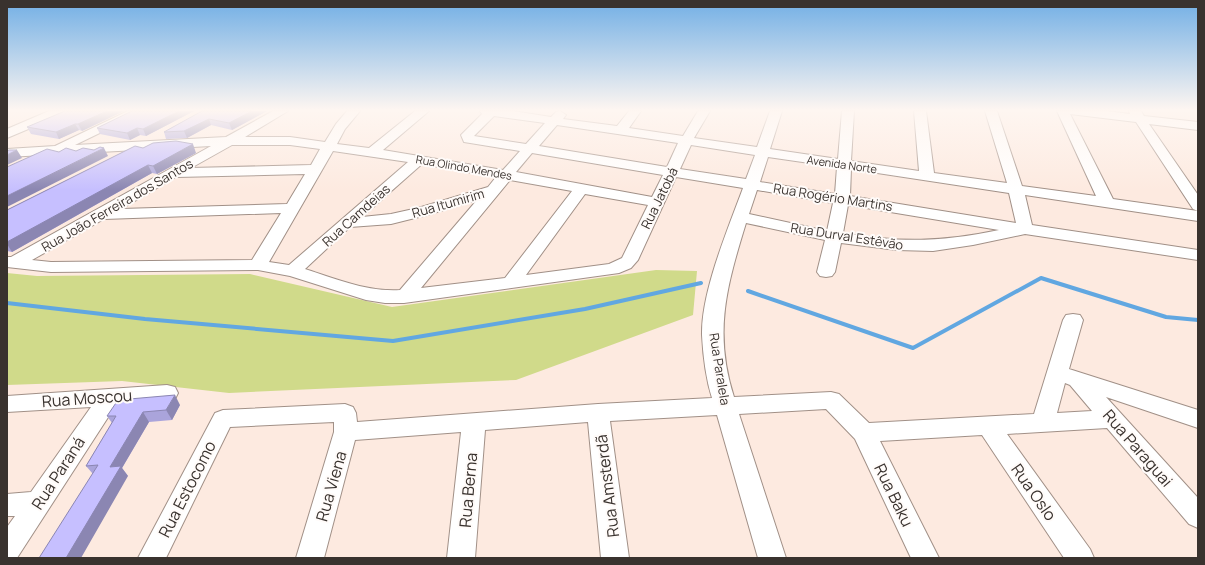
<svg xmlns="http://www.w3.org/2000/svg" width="1205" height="565" font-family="Manrope,sans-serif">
<rect width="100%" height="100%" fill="#fdeae0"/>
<polygon fill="#d0da8a" points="656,270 697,271 693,315 516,380 229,393 122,381 7,385 7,273 37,276 250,274 392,307"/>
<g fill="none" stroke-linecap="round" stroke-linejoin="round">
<g stroke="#61a7e1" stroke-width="4">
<polyline points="748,291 913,348 1041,278 1166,317 1198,320"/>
<polyline points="7,303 145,319 393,341 585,309 701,283"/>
</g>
<defs>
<g id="minor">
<polygon points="49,111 66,111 64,114 7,138 7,129"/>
<path d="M 128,111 L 145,111 L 75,145 L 226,137 L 273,111 L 288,111 L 245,137 L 290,137 L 325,142 L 336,124 L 347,111 L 360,111 L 345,129 L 337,144 L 369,148 L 415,111 L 429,111 L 383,150 L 503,170 L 520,151 L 464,142 L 461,135 L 482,114 L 480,111 L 513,111 L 551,117 L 556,112 L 560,111 L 566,115 L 563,119 L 617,126 L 629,111 L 641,111 L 629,128 L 683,136 L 698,111 L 710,111 L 694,138 L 757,147 L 770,111 L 782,111 L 770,149 L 838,159 L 842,111 L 854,111 L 851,161 L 919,171 L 914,111 L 926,111 L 934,173 L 1007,183 L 985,111 L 997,111 L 1022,186 L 1096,196 L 1057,111 L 1107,111 L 1130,114 L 1129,111 L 1141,111 L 1144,116 L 1198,122 L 1198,130 L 1149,124 L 1198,195 L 1198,211 L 1193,209 L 1136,122 L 1070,114 L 1113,199 L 1198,211 L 1198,221 L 1025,195 L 1032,225 L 1198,250 L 1198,260 L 1025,234 L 973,245 L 933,251 L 897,250 L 841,243 L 835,272 L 832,276 L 826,277 L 820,276 L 817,272 L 825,240 L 746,223 C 727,285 713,332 734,397 L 831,392 L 839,394 L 869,423 L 1034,414 L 1063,320 L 1066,315 L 1073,314 L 1080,315 L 1083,320 L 1069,369 L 1198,410 L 1198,428 L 1106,397 L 1198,498 L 1198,528 L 1189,524 L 1107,428 L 1007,434 L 1090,549 L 1094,558 L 1064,558 L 982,435 L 880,441 L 939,558 L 911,558 L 855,439 L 826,409 L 739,414 L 786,558 L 758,558 L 717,415 L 610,421 L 629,558 L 601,558 L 588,422 L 485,430 L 475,558 L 447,558 L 461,432 L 355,440 L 324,558 L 296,558 L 334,432 L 334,422 L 230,427 L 166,558 L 138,558 L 215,413 L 223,410 L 345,404 L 353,407 L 356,413 L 357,422 L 598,404 L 712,398 C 706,379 703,355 702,335 C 701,292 728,229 743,188 L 676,177 L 638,260 L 631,268 L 619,273 L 404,303 L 385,303 L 366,300 L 290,276 L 258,270 L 51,272 L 7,267 L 7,257 L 11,257 L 211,146 L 7,157 L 7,149 L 55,146 ZM 494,116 L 545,123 L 526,144 L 474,136 ZM 557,125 L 678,143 L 667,167 L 539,146 ZM 232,145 L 290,145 L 320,149 L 311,165 L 191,168 ZM 691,145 L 755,155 L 746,179 L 680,169 ZM 333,151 L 408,162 L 289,265 L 269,262 ZM 532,153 L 663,175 L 652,197 L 516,172 ZM 768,157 L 837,167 L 835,194 L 760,182 ZM 422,164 L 496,177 L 488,187 L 418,208 L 391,214 L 362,217 ZM 851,169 L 1009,193 L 1016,223 L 850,196 ZM 305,174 L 287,204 L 121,209 L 176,177 ZM 510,180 L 572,191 L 505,278 L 421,288 ZM 757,190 L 833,203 L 827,231 L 749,214 ZM 585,194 L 648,205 L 622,258 L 609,264 L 526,275 ZM 477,200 L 400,290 C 367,292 336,279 305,269 L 350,227 L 391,224 L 427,215 ZM 848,205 L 999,230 C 943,242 899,243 843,233 ZM 281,213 L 252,260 L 51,262 L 32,260 L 104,219 ZM 1065,383 L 1070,385 L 1092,411 L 1057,413 Z"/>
<polygon points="167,385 175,387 178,393 175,399 167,401 116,405 17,558 7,558 7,527 15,516 7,516 7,494 31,492 91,407 7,412 7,396"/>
</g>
</defs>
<use href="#minor" stroke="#a19087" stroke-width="2"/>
<use href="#minor" fill="#fff" fill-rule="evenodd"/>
</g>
<g fill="#aaa4db">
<polygon points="62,111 124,111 82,131 79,130 59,139 31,134 27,127 63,112"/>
<polygon points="132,111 194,111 146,136 140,135 130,140 100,134 97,128"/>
<polygon points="202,111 267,111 232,130 211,125 187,138 166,139 164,132"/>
<polygon points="143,148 196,153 157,174 152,173 12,252 7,251 7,210"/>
<polygon points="180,405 172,420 149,422 122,468 128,476 93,474 86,466 112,423 107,416"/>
</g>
<g fill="#8b86b2">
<polygon points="107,111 124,111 82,131 78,124"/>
<polygon points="179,111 194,111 146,136 143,129"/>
<polygon points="252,111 267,111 232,130 229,123"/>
<polygon points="209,119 211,125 187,138 184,131"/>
<polygon points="75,124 79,130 59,139 56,132"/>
<polygon points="137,128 140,135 130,140 127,133"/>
<polygon points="193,144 196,153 157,174 153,166"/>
<polygon points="104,148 108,156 7,207 7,196"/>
<polygon points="17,150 22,158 7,165 7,155"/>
<polygon points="148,165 152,173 12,252 7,244 7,242"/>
<polygon points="175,395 180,405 172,420 166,410"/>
<polygon points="143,412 149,422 122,468 128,476 81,558 66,558 110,467"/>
</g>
<g fill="#c6bfff" stroke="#8b86b2">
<polygon points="65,111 107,111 78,124 75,124 56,132 27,127"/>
<polygon points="132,111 179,111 143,129 137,128 127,133 97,128"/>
<polygon points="202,111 252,111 229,123 209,119 184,131 164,132"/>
<polygon points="176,141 193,144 153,166 148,165 7,242 7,210 135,146 143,148 153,143"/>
<polygon points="100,147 104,148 7,196 7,167 47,149 59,152 66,148 76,151 83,148 94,150"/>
<polygon points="9,150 17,150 7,155 7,151"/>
<polygon points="175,395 166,410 143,412 110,467 121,466 66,558 39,558 98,465 86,466 116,416 107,416 118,400"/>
</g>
<linearGradient id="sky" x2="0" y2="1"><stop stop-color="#72afe5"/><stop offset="0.58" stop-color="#fef6f1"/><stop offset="1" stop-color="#fef6f1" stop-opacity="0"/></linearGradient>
<rect width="1205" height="190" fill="url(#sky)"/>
<g text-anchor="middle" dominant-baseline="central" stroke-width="4" stroke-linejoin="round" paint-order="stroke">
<g font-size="11" fill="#39322e" stroke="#fffbf9">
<text transform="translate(842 164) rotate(8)">Avenida Norte</text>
<text transform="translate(464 167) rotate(10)">Rua Olindo Mendes</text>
</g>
<g font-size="13" fill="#39322e" stroke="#fffbf9">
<text transform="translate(833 197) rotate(9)">Rua Rogério Martins</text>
<text transform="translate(659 198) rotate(-64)">Rua Jatobá</text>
<text transform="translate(448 203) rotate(-16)">Rua Itumirim</text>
<text transform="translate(117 205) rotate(-30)">Rua João Ferreira dos Santos</text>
<text transform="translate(356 215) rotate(-42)">Rua Camdeias</text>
<text transform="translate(847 236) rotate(9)">Rua Durval Estêvão</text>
<text transform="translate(720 369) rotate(81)">Rua Paralela</text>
</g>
<g font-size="16" fill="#39322e" stroke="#fffbf9">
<text transform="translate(87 398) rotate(-4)">Rua Moscou</text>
<text transform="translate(1138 448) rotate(49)">Rua Paraguai</text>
<text transform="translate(58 473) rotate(-57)">Rua Paraná</text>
<text transform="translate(331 486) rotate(-74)">Rua Viena</text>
<text transform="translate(607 486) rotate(-97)">Rua Amsterdã</text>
<text transform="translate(187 489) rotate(-63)">Rua Estocomo</text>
<text transform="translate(468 490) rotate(-85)">Rua Berna</text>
<text transform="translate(1034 492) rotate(55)">Rua Oslo</text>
<text transform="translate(894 495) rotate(64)">Rua Baku</text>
</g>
</g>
<rect width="1205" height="565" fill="none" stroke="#39322e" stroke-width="16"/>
</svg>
